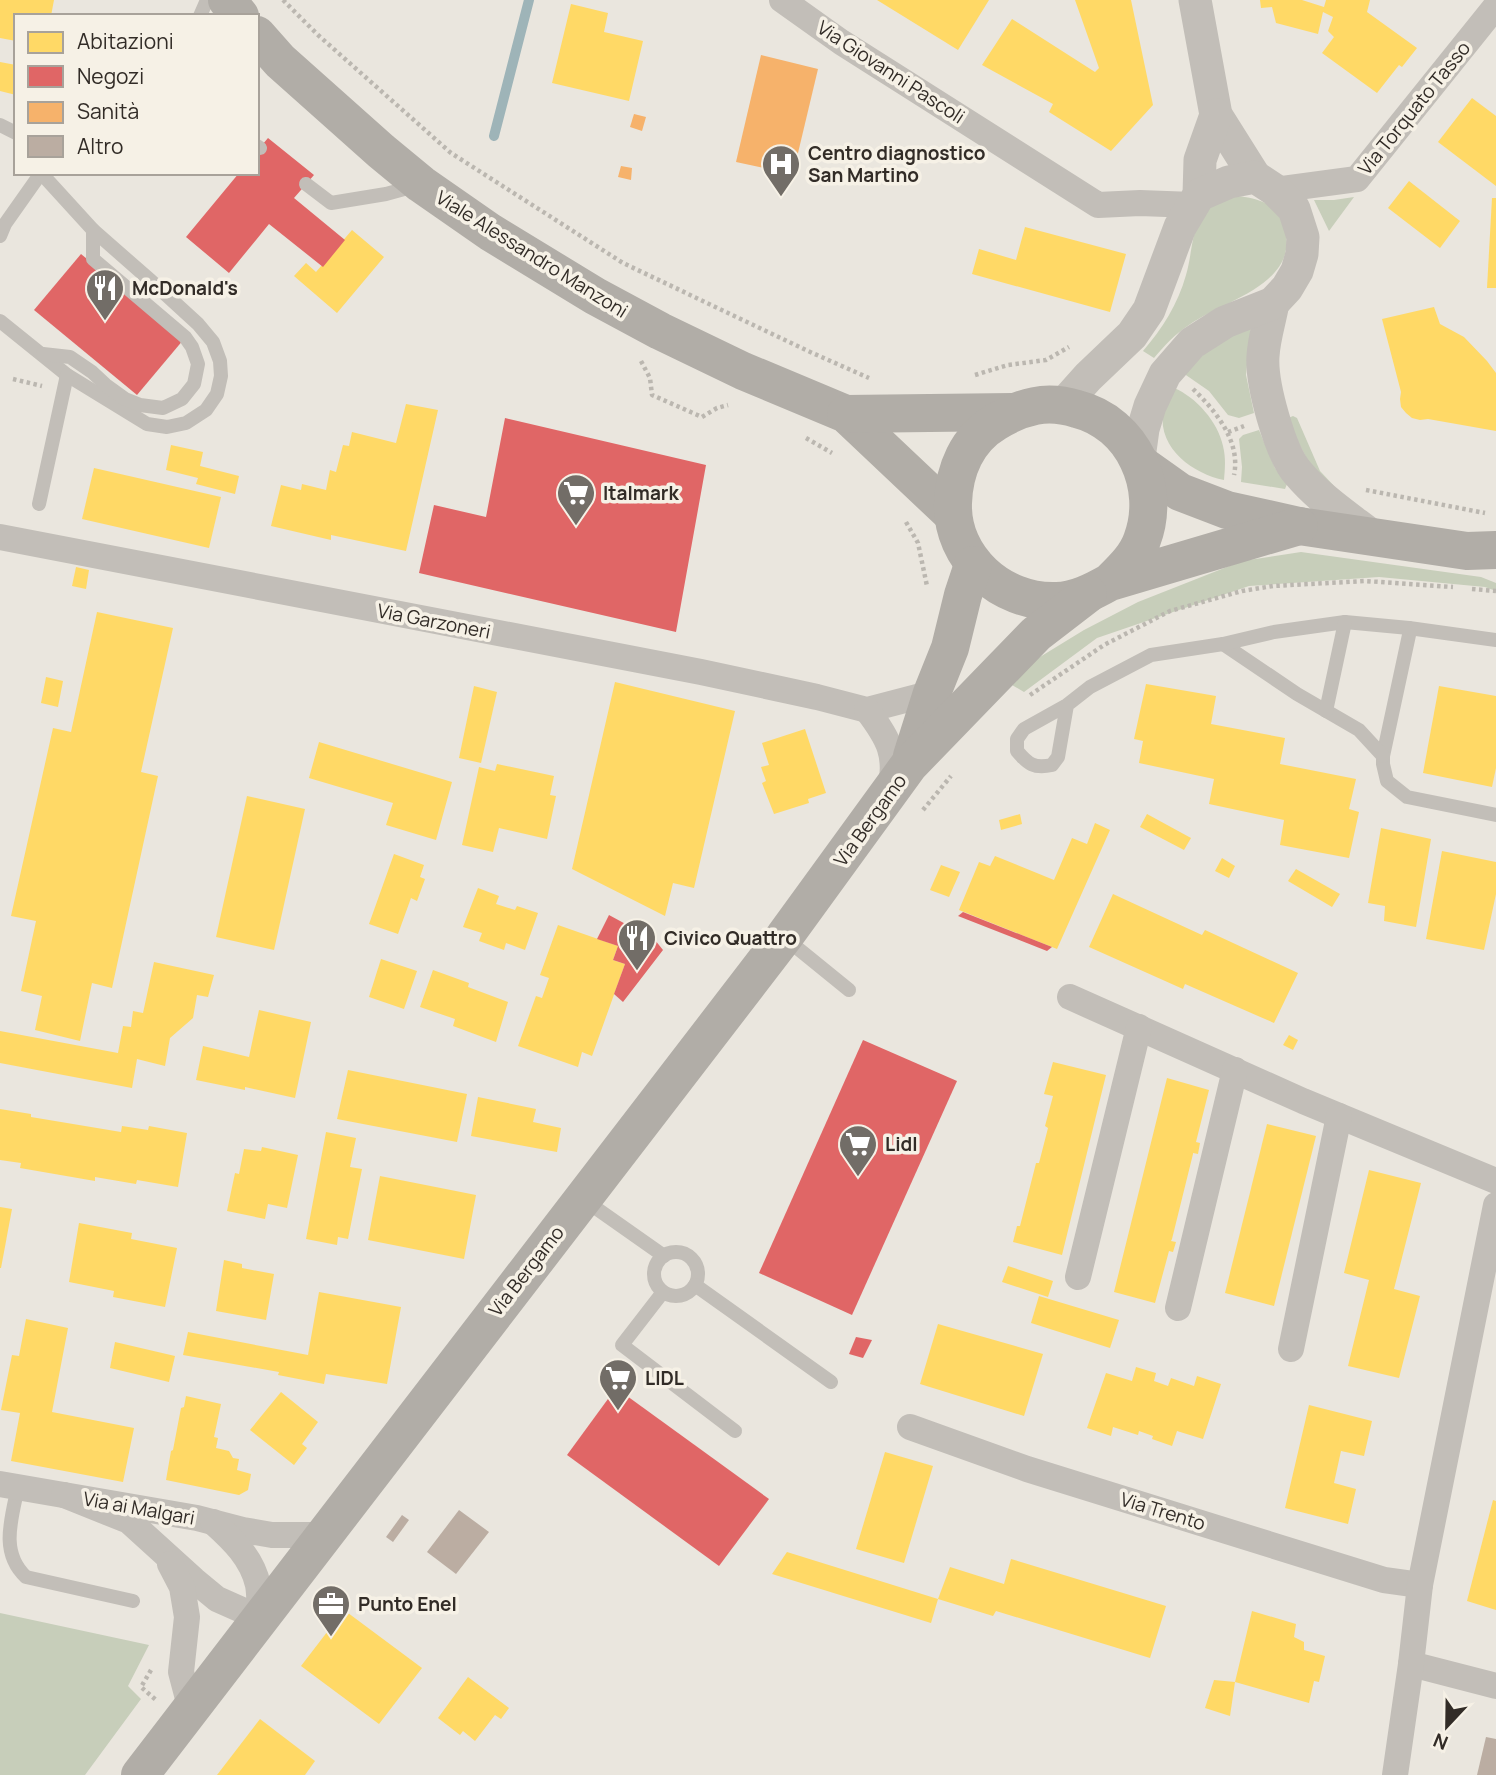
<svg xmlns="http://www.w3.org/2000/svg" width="1496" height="1775" font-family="Manrope,sans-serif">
<rect width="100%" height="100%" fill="#eae6de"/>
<g fill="#c7ceba">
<path d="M 1238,196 C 1260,199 1276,203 1284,226 C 1302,284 1224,300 1189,325 C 1175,334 1165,345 1154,358 L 1143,351 C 1162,329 1178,304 1186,275 C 1194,249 1190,211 1222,200 C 1227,198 1233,197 1238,196 Z"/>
<polygon points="1354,197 1329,231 1314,200 1334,200"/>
<polygon points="1251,326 1246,375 1254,413 1239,418 1228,415 1209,391 1183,373 1215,344"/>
<path d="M 1174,388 C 1196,397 1218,422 1223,446 C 1226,458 1225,469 1224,480 C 1194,474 1158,449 1163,413 C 1165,405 1170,396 1174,388 Z"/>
<polygon points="1293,416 1297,418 1320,471 1335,487 1314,472 1286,419"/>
<polygon points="1259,430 1275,468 1287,484 1285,489 1241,482 1242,467 1239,439 1243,435"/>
<polygon points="1301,552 1481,577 1496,583 1496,591 1485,587 1379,577 1249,586 1097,638 1024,692 1012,685 1035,660 1084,630 1138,602 1242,561"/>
<polygon points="0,1613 149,1645 128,1686 141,1699 85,1775 0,1775"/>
</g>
<g fill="#ffd966">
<polygon points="0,0 54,0 51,16 16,16 16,41 0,38"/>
<polygon points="877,0 989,0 958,50"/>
<polygon points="1075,0 1131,0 1153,105 1111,151 1049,112 1053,104 982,65 1012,19 1095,72 1099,68"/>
<polygon points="1260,0 1302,0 1324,7 1326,0 1370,0 1367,12 1417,48 1402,67 1399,65 1377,93 1322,53 1334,37 1328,31 1333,17 1323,12 1318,34 1276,23 1272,7 1261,8"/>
<polygon points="571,4 608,13 604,32 643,41 629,101 552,83"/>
<polygon points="0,62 16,65 16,95 0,91"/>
<polygon points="1472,98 1496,116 1496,186 1438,142"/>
<polygon points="1409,181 1460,221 1440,248 1388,208"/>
<polygon points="1492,198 1496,198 1496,288 1487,288"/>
<polygon points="1025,227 1126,254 1110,312 972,274 979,249 1016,260"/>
<polygon points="352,230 384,257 337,313 294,276 306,263 316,272"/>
<polygon points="1434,307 1440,324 1464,337 1487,361 1496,373 1496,431 1428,419 1420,420 1412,418 1406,413 1401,407 1400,399 1401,392 1382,319"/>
<polygon points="406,404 438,410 406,551 331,535 331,540 271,526 281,485 301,490 302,484 326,490 330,470 336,472 343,445 349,446 352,432 396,443"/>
<polygon points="171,445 203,452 200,466 239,476 235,494 196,484 198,478 166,470"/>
<polygon points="94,468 221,497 209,548 82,519"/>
<polygon points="76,567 89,570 86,589 72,586"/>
<polygon points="97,612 173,628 141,772 158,776 112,988 92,983 80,1041 35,1030 42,996 21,991 36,921 11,916 53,728 71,732"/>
<polygon points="46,677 63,681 58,707 41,703"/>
<polygon points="615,682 735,711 694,888 673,883 665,916 572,869"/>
<polygon points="1146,684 1216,696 1211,724 1285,738 1280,764 1356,779 1349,809 1359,812 1349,858 1280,845 1284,820 1209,804 1214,779 1139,763 1143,741 1134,739"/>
<polygon points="474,686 497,692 481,763 459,758"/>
<polygon points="1439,686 1496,696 1496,768 1492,787 1423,773"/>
<polygon points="805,729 826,793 808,799 809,803 774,814 762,783 766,781 761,767 769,765 762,743"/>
<polygon points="319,742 452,782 436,840 386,825 393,803 309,778"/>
<polygon points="497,764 554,776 550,795 556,796 547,839 499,828 493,852 462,845 479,767 495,771"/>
<polygon points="247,796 305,809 274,950 216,937"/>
<polygon points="1020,814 1022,824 1001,830 999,820"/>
<polygon points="1147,814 1191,838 1184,850 1140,827"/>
<polygon points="1095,823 1110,830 1057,949 959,910 979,862 990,866 995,856 1054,880 1072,838 1087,844"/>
<polygon points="1381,828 1431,839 1416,927 1384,921 1385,906 1368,903"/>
<polygon points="1442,851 1496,862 1496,894 1484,950 1426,939"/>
<polygon points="394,854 424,865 420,877 425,879 417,901 411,898 398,934 369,924"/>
<polygon points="1222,858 1235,866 1229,878 1215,871"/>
<polygon points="941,865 960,872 949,897 930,890"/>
<polygon points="1296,869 1340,894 1332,907 1288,881"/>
<polygon points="478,888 499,896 496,904 515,910 517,906 538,913 525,950 506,943 504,950 479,941 482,933 463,927"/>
<polygon points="1113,894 1202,935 1205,930 1298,973 1274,1023 1185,984 1183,989 1089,947"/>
<polygon points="558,925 618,946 613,960 625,964 592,1056 582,1052 578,1067 518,1046 536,996 542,998 549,978 540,975"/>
<polygon points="381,959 417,971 404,1009 369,997"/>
<polygon points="154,962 214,975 208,997 197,995 193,1018 170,1038 165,1066 137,1059 132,1088 0,1063 0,1031 118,1053 123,1026 131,1027 133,1011 143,1013"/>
<polygon points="433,970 469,983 468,987 508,1002 496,1042 453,1026 455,1019 420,1007"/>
<polygon points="259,1010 311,1022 295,1098 245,1087 245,1090 196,1080 203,1046 249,1057"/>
<polygon points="1289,1035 1298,1040 1293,1050 1283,1045"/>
<polygon points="1053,1062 1106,1075 1062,1255 1013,1242 1017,1226 1020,1226 1034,1171 1036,1163 1039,1163 1048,1128 1045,1126 1053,1096 1044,1094"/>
<polygon points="348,1070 467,1094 457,1142 337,1119"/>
<polygon points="1167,1078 1209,1090 1196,1142 1200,1143 1198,1154 1193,1153 1193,1154 1172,1239 1171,1241 1176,1242 1173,1252 1169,1251 1155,1303 1114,1292"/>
<polygon points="478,1097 536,1109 533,1122 561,1128 557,1152 471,1136"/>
<polygon points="0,1109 31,1114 31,1117 121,1132 122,1126 148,1130 149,1126 187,1133 178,1187 137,1180 136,1184 95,1177 95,1181 20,1168 21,1163 0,1160"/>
<polygon points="1267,1124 1316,1136 1274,1306 1225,1293"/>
<polygon points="326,1132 356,1138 350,1167 362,1169 348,1239 338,1237 337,1245 306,1239"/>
<polygon points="262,1147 298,1155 287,1208 268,1204 265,1219 227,1211 235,1173 239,1174 244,1149 261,1151"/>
<polygon points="1369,1170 1421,1183 1394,1289 1420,1296 1399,1378 1348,1366 1369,1280 1344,1273"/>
<polygon points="380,1176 476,1195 464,1259 368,1240"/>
<polygon points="0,1207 12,1209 1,1268 0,1268"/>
<polygon points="79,1223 132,1233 131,1239 177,1248 165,1307 113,1297 114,1291 69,1282"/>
<polygon points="224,1260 242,1264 242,1268 274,1274 266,1320 216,1311"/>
<polygon points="1008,1266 1053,1281 1048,1297 1002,1282"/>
<polygon points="319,1292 401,1307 387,1384 326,1374 324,1384 278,1375 279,1372 183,1355 188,1332 308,1355"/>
<polygon points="1039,1296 1119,1320 1110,1348 1031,1323"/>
<polygon points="26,1319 68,1328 52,1412 134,1428 123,1482 11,1461 20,1413 1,1410 12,1355 19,1356"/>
<polygon points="938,1324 1043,1354 1024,1416 920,1384"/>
<polygon points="115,1342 175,1356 169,1382 110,1368"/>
<polygon points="1136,1367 1156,1373 1154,1381 1168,1386 1171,1378 1194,1386 1197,1376 1221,1384 1203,1439 1177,1431 1172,1446 1152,1439 1153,1436 1139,1431 1138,1435 1113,1427 1111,1436 1087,1428 1106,1373 1132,1381"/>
<polygon points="281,1392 318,1422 302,1444 307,1448 294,1465 250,1430"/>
<polygon points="186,1396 221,1404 214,1437 218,1438 216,1448 229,1451 233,1458 239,1459 237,1470 251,1474 248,1490 239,1495 166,1480 171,1451 173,1450 181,1408 184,1407"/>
<polygon points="1309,1405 1372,1421 1364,1456 1341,1451 1334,1483 1356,1489 1348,1524 1285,1508"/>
<polygon points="885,1452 933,1466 904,1563 856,1549"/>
<polygon points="1493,1500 1496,1501 1496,1610 1467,1601"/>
<polygon points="787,1552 938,1599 931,1623 772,1574"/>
<polygon points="1011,1559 1166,1606 1150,1658 996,1611 993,1616 938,1599 950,1567 1004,1584"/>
<polygon points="344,1610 422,1668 379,1724 301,1666"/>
<polygon points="1252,1611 1296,1624 1294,1637 1304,1642 1304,1650 1325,1656 1319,1682 1314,1681 1309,1703 1235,1682"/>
<polygon points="468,1677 509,1708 501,1719 495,1715 475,1741 463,1731 460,1735 438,1718"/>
<polygon points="1214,1680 1235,1682 1230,1716 1205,1708"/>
<polygon points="260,1719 315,1761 305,1775 217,1775"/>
</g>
<g fill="#e06666">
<polygon points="268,138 314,175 294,198 345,240 323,267 269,224 229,273 186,237 239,173 257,173 257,151"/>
<polygon points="81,254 184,339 137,395 34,310"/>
<polygon points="505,418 706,465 676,632 419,573 434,505 486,517"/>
<polygon points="963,912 1052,947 1047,951 958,916"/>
<polygon points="609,915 655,940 663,950 623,1002 614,994 625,964 613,960 618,946 597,939"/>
<polygon points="863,1040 957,1081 852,1315 759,1273"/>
<polygon points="856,1337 872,1340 863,1358 849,1354"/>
<polygon points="616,1388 769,1499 719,1566 567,1455"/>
</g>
<g fill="#f6b26b">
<polygon points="761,55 818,69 793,174 736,162"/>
<polygon points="634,114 646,117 642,131 630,127"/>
<polygon points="621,166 632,168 631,180 618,177"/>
</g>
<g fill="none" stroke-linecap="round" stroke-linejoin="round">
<polyline stroke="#9eb4b8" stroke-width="10" points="494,136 529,0"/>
</g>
<g fill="#bbada2">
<polygon points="459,1510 489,1532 456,1574 427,1552"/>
<polygon points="402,1515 409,1520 393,1542 386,1537"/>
<polygon points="1486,1737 1496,1739 1496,1775 1477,1775"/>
</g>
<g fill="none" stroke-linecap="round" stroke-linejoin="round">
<g stroke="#bbb7b0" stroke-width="4.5" stroke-dasharray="3.5 3.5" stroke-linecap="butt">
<polyline points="283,0 318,35 451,153 623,263 808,351 869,378"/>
<polyline points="641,361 650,378 652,395 702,417 717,408 728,405"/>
<polyline points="975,375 1008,365 1046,360 1069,347"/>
<polyline points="13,379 42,386"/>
<path d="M 1193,389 C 1216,411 1241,442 1234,475"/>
<polyline points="1228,432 1244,426"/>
<polyline points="806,438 832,453"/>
<polyline points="1366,490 1485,513"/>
<polyline points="906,522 918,543 927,586"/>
<polyline points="1472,589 1496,591"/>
<polyline points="1030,695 1104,645 1170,611 1242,591 1273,586 1365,581 1453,587"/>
<polyline points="923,810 951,776"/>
<polyline points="151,1670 141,1687 156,1700"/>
</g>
<g stroke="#c2beb8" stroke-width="14">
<polyline points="200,16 207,0"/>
<polyline points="0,125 16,133"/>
<polyline points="257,146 260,148"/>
<polyline points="306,184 331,203 386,194 415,186"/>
<polyline points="0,236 5,224 41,173"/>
<polyline points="0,321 67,375 147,424 167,427 186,423 206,410 217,394 221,376 220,361 213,342 198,324 150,280 93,230 41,173"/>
<polyline points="43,354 70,357 92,372 107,386 125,399 140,405 163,408 182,399 194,384 198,364 192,347 185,337 93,259 93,230"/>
<polyline points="39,504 67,375"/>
<polyline points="1409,628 1409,635 1383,756 1383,764 1387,781 1407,797 1496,815"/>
<polyline points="1223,644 1297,694 1359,730 1383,756"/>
<path d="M 1067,705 L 1058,757 L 1052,765 C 1034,769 1028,764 1017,751 L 1017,739 L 1024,729 L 1067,705 L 1090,687 L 1151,655 L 1223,644 L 1274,632 L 1345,622 L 1409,628 L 1496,640"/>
<polyline points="1326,711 1345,622"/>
<polyline points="785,938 849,990"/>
<polyline points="583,1199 664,1256"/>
<circle cx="676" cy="1274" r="22"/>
<polyline points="695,1285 831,1382"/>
<polyline points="663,1292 622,1345 735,1431"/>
<path d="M 18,1487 C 11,1520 0,1553 26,1577 L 133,1601"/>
</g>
<g stroke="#c2beb8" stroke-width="26">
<polyline points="782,0 841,42 1098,205 1140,203 1193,205"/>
<polyline points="1275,190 1357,179 1496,6"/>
<polyline points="0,537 701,672 817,697 867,710 932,693"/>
<path d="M 867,710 C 889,739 898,755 890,792"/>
<polyline points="1070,997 1303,1101 1496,1181"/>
<polyline points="1078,1277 1139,1027"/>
<polyline points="1178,1308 1235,1070"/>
<polyline points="1291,1349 1339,1116"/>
<polyline points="910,1427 1027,1469 1384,1580 1420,1585"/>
<polyline points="0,1484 197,1518 243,1530 272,1535 324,1535"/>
<path d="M 64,1495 L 129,1521 L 194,1580 L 217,1599 L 260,1618 C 259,1608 260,1595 258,1585 C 252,1558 233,1540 213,1522"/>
<polyline points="170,1564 182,1587 187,1617 181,1672 191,1710"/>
<polyline points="1411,1664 1496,1686"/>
<polyline points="1395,1775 1411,1664 1420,1585 1496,1205"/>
</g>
<g stroke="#c2beb8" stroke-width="33">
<polyline points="1195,0 1216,115 1255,177"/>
<polyline points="1199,195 1200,160 1216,115"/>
<path d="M 1273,303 C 1270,320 1264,338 1263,356 C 1261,383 1280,453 1298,473 C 1319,498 1346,516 1372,536"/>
<polyline points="1063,405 1088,377 1132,335 1149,310 1180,227 1199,195 1229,182 1255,177 1275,190 1294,209 1303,237 1302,254 1297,271 1287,288 1273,303 1225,322 1192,343 1165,374 1150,406 1143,429 1139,458"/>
</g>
<g stroke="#b1ada7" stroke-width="38">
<polyline points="227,0 240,16"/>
<polyline points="257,35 280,61 381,151 421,184 490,232 595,296 660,331 743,371 846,414 953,515"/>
<polyline points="846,414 1013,412"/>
<polyline points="1142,465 1180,492 1227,510 1299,526 1467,551 1496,550"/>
<path d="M 1110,582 C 1123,569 1136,557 1142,540 C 1162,487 1133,423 1077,409 C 1064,405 1049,403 1035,406 C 1020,409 1009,414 996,422 C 967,439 954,470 953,503 C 951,558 1001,603 1056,601 C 1075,601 1094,591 1110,582 L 1299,526"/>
<polyline points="912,756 932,693 950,648 963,595 973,565"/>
<polyline points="140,1775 784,937 909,765 1036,634 1088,594"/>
</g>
</g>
<defs>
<symbol id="hospital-pin" viewBox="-11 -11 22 30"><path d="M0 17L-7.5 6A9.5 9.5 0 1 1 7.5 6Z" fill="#726d67" stroke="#f6f1e6"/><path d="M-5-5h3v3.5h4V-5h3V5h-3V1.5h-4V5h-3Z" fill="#fff"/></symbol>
<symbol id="restaurant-pin" viewBox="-11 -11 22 30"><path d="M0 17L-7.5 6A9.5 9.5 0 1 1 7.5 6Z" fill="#726d67" stroke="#f6f1e6"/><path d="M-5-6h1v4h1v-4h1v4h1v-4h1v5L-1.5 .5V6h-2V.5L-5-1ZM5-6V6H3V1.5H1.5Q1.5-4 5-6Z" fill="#fff"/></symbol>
<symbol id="supermarket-pin" viewBox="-11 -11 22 30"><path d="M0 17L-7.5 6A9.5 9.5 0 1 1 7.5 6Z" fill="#726d67" stroke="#f6f1e6"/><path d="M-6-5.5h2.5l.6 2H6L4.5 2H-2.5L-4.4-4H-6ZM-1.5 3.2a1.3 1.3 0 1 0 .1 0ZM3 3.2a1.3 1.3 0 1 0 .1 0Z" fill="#fff"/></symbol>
<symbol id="office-pin" viewBox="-11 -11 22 30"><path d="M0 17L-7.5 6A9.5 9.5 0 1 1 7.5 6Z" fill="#726d67" stroke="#f6f1e6"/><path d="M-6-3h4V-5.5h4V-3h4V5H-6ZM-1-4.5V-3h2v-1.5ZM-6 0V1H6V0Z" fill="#fff"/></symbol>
</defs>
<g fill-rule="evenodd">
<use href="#hospital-pin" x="759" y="142" width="44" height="60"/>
<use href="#restaurant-pin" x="83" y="266" width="44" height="60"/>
<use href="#supermarket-pin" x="554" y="471" width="44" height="60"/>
<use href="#restaurant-pin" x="615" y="916" width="44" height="60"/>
<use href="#supermarket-pin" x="836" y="1122" width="44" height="60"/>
<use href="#supermarket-pin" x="596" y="1356" width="44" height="60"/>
<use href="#office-pin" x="309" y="1582" width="44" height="60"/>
</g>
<g text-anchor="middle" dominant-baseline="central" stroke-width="7" stroke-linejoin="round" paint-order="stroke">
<g font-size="19" fill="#322c27" stroke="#f6f1e6">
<text transform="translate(891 72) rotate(33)">Via Giovanni Pascoli</text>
<text transform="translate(1414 108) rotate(-51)">Via Torquato Tasso</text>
<text transform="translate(532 254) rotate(32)">Viale Alessandro Manzoni</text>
<text transform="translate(434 621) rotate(11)">Via Garzoneri</text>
<text transform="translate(870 820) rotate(-54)">Via Bergamo</text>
<text transform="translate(526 1271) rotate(-52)">Via Bergamo</text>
<text transform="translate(139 1508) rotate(10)">Via ai Malgari</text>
<text transform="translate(1163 1511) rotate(17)">Via Trento</text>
</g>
<g font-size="19" font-weight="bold" fill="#322c27" stroke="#f6f1e6" text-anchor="start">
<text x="808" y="153">Centro diagnostico<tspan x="808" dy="22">San Martino</tspan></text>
<text x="132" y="288">McDonald's</text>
<text x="603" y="493">Italmark</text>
<text x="664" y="938">Civico Quattro</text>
<text x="885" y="1144">Lidl</text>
<text x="645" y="1378">LIDL</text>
<text x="358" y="1604">Punto Enel</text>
</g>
</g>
<rect x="14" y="14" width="245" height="161" fill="#f6f1e6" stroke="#a8a29a" stroke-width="2"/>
<rect x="28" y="32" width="35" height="21" fill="#ffd966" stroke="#a8a29a" stroke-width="2"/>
<text x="77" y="49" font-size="21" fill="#322c27">Abitazioni</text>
<rect x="28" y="66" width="35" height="21" fill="#e06666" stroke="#a8a29a" stroke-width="2"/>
<text x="77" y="84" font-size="21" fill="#322c27">Negozi</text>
<rect x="28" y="102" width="35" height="21" fill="#f6b26b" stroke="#a8a29a" stroke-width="2"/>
<text x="77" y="119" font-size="21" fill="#322c27">Sanità</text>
<rect x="28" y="136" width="35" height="21" fill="#bbada2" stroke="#a8a29a" stroke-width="2"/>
<text x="77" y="154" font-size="21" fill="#322c27">Altro</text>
<g transform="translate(1447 1726) rotate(202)" stroke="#f6f1e6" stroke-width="5" paint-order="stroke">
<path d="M0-5L12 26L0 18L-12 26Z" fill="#322c27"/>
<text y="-10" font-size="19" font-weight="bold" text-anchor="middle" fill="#322c27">N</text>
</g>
</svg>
